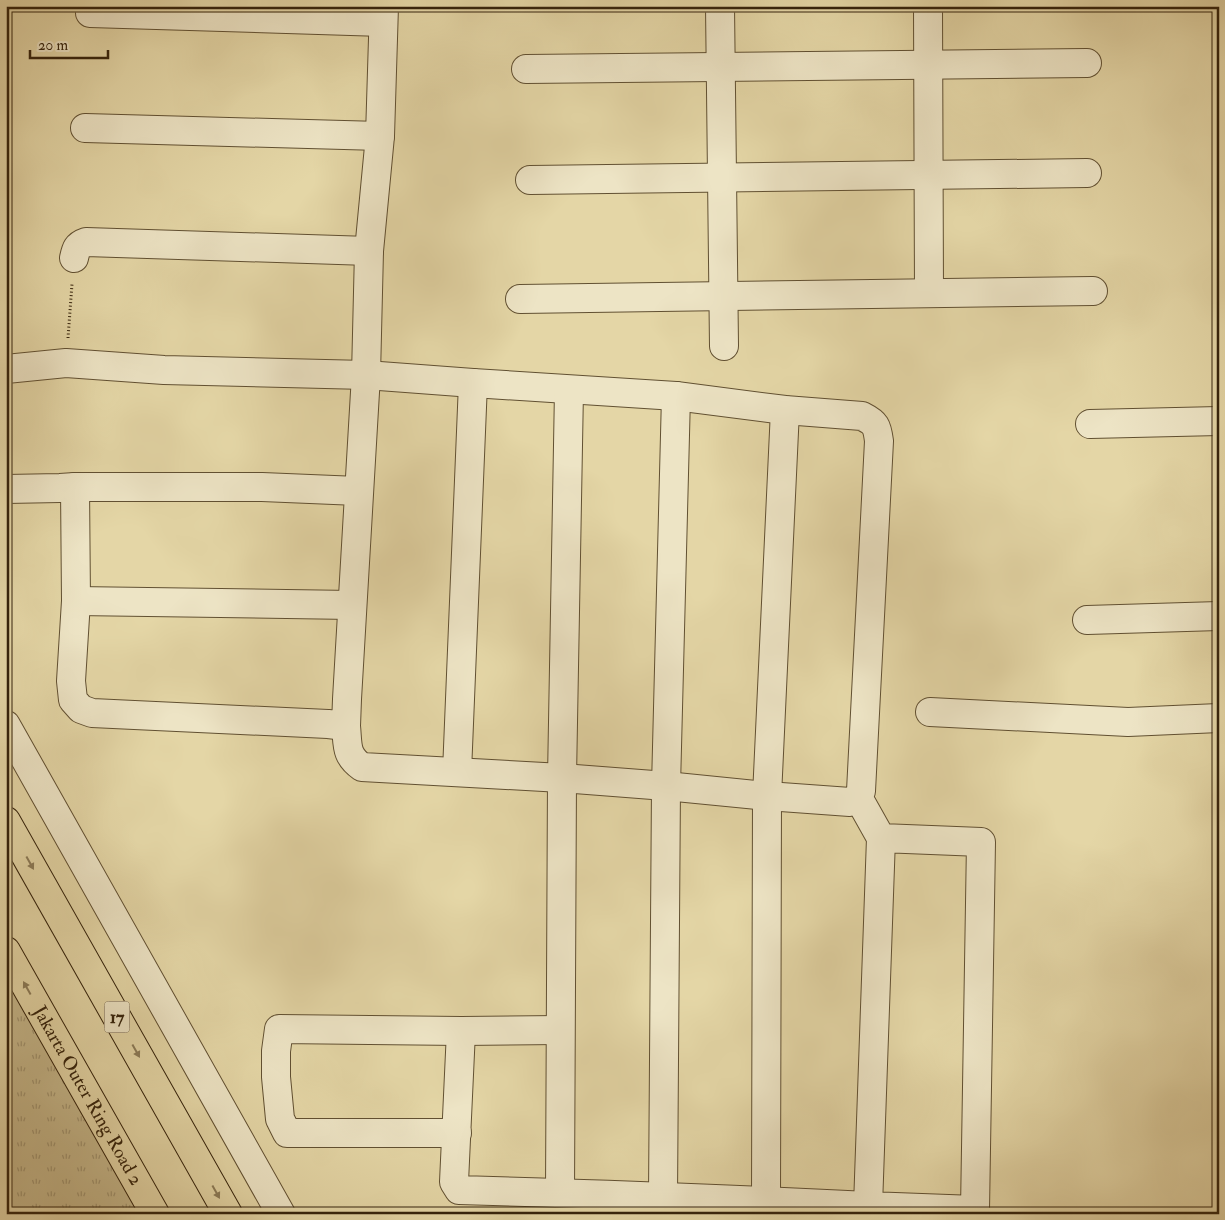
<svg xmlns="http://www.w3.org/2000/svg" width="1225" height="1220" font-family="'IM FELL Double Pica',serif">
<defs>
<pattern id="grass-tufts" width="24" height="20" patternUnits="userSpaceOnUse" patternTransform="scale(1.25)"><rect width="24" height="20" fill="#c6b88c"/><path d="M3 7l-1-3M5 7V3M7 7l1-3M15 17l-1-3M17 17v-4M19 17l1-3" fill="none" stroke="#a29571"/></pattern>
</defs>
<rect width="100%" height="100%" fill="#e4d6a6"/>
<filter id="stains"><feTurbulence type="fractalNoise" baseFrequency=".004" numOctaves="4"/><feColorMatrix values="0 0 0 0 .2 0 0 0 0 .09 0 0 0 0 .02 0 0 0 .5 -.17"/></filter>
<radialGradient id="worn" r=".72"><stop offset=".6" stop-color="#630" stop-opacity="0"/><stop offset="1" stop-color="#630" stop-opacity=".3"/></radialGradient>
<polygon fill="url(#grass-tufts)" stroke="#7e6e4c" points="6,951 155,1214 6,1214"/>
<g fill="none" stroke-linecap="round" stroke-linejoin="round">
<defs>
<g id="minor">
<polyline points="720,6 724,346"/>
<polyline points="928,6 929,293"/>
<polyline points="90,13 383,22"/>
<polyline points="526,69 1087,63"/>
<polyline points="85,128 380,136"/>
<polyline points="530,180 1087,173"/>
<path d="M 74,258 C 76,249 77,245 86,242 L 369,251"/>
<polyline points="520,299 1093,291"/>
<path d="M 6,369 L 66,363 L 164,370 L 366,375 L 473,383 L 676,396 L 785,410 L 862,416 C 876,423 877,426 879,441 L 861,791 L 858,797 L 850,802 L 767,796 L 666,786 L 562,778 L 362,767 C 345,755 348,745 346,726"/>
<polyline points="1090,424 1219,421"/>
<polyline points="6,489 60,488 75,487"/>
<polyline points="358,491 262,487 75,487 76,601 71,681 73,700 81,709 92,713 328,724 346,726 347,699 366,375 369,251 380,136 384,6"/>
<polyline points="76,601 352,605"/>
<polyline points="1087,620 1219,616"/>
<polyline points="930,712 1128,722 1219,718"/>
<polyline points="6,725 281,1214"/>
<polyline points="457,772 473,383"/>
<polyline points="858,797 881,838 868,1206 975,1210 981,842 881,838"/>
<path d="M 461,1031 L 454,1182 L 459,1190 C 595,1194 732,1199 868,1206"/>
<polyline points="457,1133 287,1133 280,1119 276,1077 276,1051 279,1029 461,1031 560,1030"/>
<polyline points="560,1193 562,778 569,390"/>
<polyline points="663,1197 666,786 676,396"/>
<polyline points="766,1200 767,796 785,410"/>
</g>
<g id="highway">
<polyline points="6,821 228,1214"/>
<path id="s1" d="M 6,951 L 155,1214"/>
</g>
</defs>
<use href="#minor" stroke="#615032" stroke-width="30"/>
<use href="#highway" stroke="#35230c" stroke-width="30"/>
<polyline stroke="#35230c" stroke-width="3" stroke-dasharray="1 2.5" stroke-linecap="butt" points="68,338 72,284"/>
<use href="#minor" stroke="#ede4c5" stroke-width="28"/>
<use href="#highway" stroke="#e4d6a6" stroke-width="28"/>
</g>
<defs><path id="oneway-solid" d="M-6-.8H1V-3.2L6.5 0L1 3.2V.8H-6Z" transform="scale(1.25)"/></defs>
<g fill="#8c7c59">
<use href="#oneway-solid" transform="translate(30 863) rotate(61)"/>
<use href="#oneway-solid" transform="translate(27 988) rotate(-119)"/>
<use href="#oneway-solid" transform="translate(136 1051) rotate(61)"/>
<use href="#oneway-solid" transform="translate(216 1192) rotate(61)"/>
</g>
<g text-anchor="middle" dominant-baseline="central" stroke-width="4" stroke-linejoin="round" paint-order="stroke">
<rect fill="#ede4c5" stroke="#6c5d44" stroke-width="1" x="104.5" y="1001.5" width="25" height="31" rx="4"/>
<g font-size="18" font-weight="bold" fill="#35230c">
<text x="117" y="1017">17</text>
</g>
<g font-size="19" fill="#35230c" stroke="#ede4c5">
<text stroke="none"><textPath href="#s1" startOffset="166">Jakarta Outer Ring Road 2</textPath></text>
</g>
</g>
<rect width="1225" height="1220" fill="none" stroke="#e4d6a6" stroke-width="25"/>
<rect x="8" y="8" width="1210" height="1205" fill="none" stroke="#35230c" stroke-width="2.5"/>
<rect x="12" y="12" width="1200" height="1195" fill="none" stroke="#35230c"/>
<path d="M30 50v8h78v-8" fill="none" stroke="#35230c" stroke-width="2.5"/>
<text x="38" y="50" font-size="15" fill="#35230c" stroke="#ede4c5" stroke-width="4" paint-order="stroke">20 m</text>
<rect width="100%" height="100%" filter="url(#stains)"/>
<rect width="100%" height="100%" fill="url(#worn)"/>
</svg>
